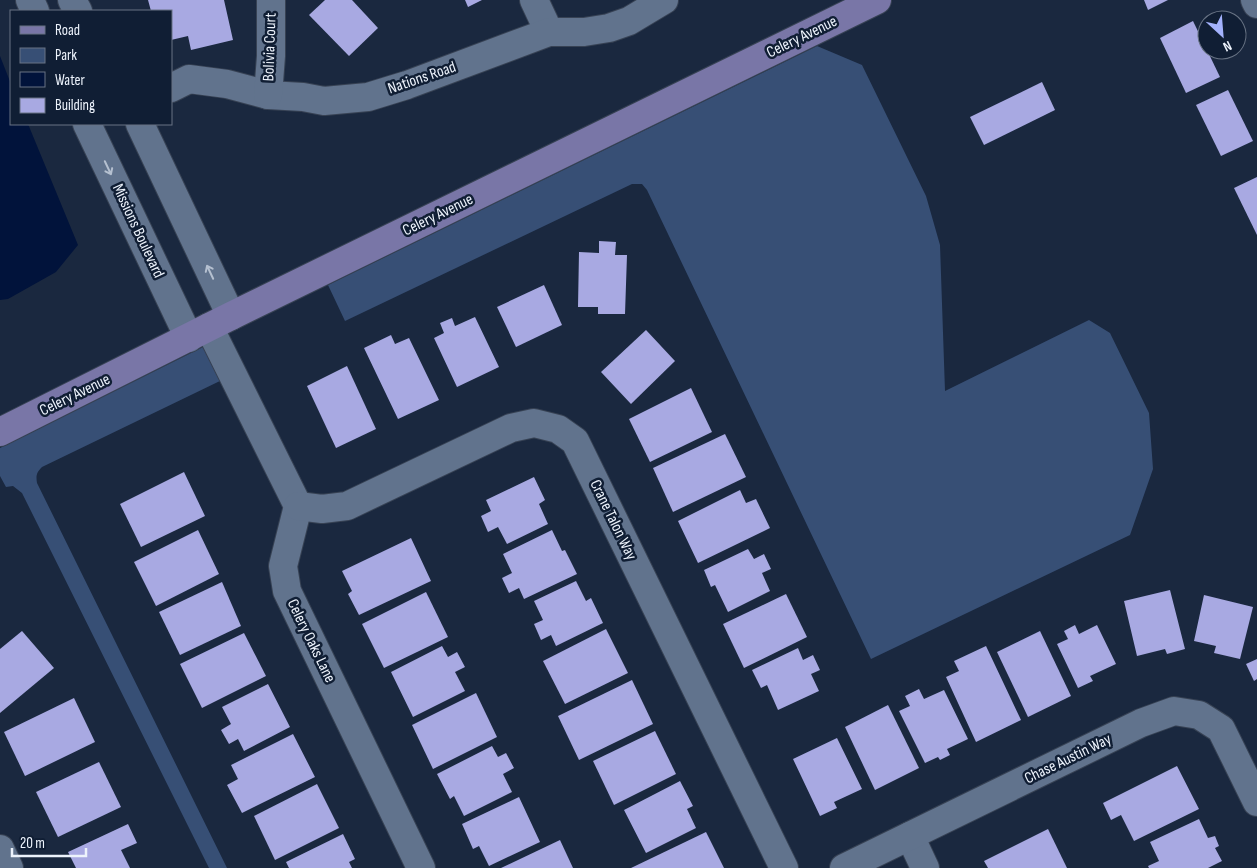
<svg xmlns="http://www.w3.org/2000/svg" width="1257" height="868" font-family="'Sofia Sans Condensed',sans-serif">
<rect width="100%" height="100%" fill="#1a283f"/>
<g fill="#374f75">
<polygon points="817,46 862,65 926,196 940,245 945,391 1089,320 1110,333 1149,413 1153,469 1130,535 871,659 647,190 642,184 632,184 345,321 328,285"/>
<path d="M 205,346 L 222,380 L 42,467 C 36,473 36,476 37,483 L 227,868 L 209,868 L 22,493 L 13,486 L 6,487 L 0,476 L 0,448 Z"/>
</g>
<polygon fill="#01133b" points="0,56 11,84 11,124 28,124 78,245 56,272 8,299 0,300"/>
<g fill="#a8a9e2">
<polygon points="148,0 224,0 233,40 191,50 188,36 171,40 171,11 151,11"/>
<polygon points="325,0 352,0 378,28 349,56 309,15"/>
<polygon points="465,0 482,0 468,7"/>
<polygon points="1144,0 1168,0 1148,10"/>
<polygon points="1193,21 1220,77 1186,93 1160,38"/>
<polygon points="1042,82 1055,110 984,145 970,117"/>
<polygon points="1228,90 1253,141 1221,156 1196,105"/>
<polygon points="1257,177 1257,235 1234,188"/>
<polygon points="599,241 616,242 615,255 627,255 625,314 598,314 598,307 578,307 579,252 599,253"/>
<polygon points="544,285 562,325 516,347 497,307"/>
<polygon points="475,317 499,367 457,387 434,338 444,333 440,323 452,318 455,326"/>
<polygon points="646,330 675,361 631,404 601,372"/>
<polygon points="391,335 395,344 409,338 439,400 398,419 364,348"/>
<polygon points="347,366 376,429 336,448 307,386"/>
<polygon points="691,388 712,432 650,462 629,419"/>
<polygon points="725,434 746,477 673,512 653,468"/>
<polygon points="184,472 205,516 141,547 120,504"/>
<polygon points="534,477 545,500 539,504 548,524 507,544 498,527 488,532 481,516 491,511 486,500"/>
<polygon points="740,490 746,503 756,499 770,528 698,563 678,521"/>
<polygon points="198,530 219,574 156,606 134,562"/>
<polygon points="552,530 562,551 565,550 577,574 524,599 519,588 509,593 502,578 512,573 503,554"/>
<polygon points="411,538 431,581 359,615 348,594 352,591 342,571"/>
<polygon points="748,549 754,559 764,554 771,569 762,573 770,591 728,612 715,585 711,587 704,570"/>
<polygon points="576,581 586,601 591,598 603,623 556,646 551,635 541,640 534,624 543,620 534,601"/>
<polygon points="222,582 241,626 180,655 159,612"/>
<polygon points="1170,590 1185,649 1167,654 1165,649 1137,656 1124,601"/>
<polygon points="426,592 448,637 384,668 362,624"/>
<polygon points="786,594 807,637 744,668 723,624"/>
<polygon points="1204,595 1253,607 1240,659 1214,653 1216,646 1194,641"/>
<polygon points="1075,625 1079,634 1097,625 1116,664 1090,676 1093,681 1078,688 1057,644 1068,639 1064,631"/>
<polygon points="606,629 628,673 565,704 543,661"/>
<polygon points="22,631 54,668 0,713 0,649"/>
<polygon points="1040,631 1071,696 1028,717 997,652"/>
<polygon points="244,633 266,676 202,708 180,664"/>
<polygon points="442,646 448,657 457,652 465,667 455,672 465,691 413,717 391,672"/>
<polygon points="986,646 1021,720 976,742 946,677 959,671 954,661"/>
<polygon points="798,648 803,660 813,655 820,670 811,674 819,691 778,710 767,685 761,688 752,670"/>
<polygon points="1257,659 1257,679 1254,681 1246,664"/>
<polygon points="632,680 653,724 579,760 558,716"/>
<polygon points="268,684 290,727 244,751 238,739 229,744 221,730 231,724 222,707"/>
<polygon points="919,689 924,699 944,690 968,739 947,749 950,755 940,760 938,757 925,763 899,711 910,706 905,696"/>
<polygon points="476,693 497,737 433,769 412,725"/>
<polygon points="74,698 95,742 25,776 4,732"/>
<polygon points="888,705 919,768 875,790 845,727"/>
<polygon points="655,731 676,774 614,805 593,761"/>
<polygon points="293,734 315,777 242,813 227,785 238,779 231,765"/>
<polygon points="837,738 862,789 834,802 837,808 820,816 793,759"/>
<polygon points="492,746 498,757 506,753 514,768 503,774 512,792 464,816 454,796 450,799 437,774"/>
<polygon points="99,762 121,807 58,837 36,792"/>
<polygon points="1177,766 1199,809 1134,841 1121,815 1111,820 1103,803"/>
<polygon points="680,781 693,806 687,809 696,828 646,853 624,810"/>
<polygon points="317,784 339,828 275,860 254,816"/>
<polygon points="519,797 540,842 489,866 479,846 473,849 462,824"/>
<polygon points="1199,819 1208,838 1215,836 1219,846 1215,848 1222,861 1208,868 1149,868 1148,866 1159,861 1150,842"/>
<polygon points="128,824 137,843 121,850 130,868 76,868 68,852"/>
<polygon points="1048,829 1067,868 988,868 984,861"/>
<polygon points="706,832 724,868 631,868"/>
<polygon points="343,834 355,859 349,862 352,868 289,868 286,862"/>
<polygon points="560,840 573,868 501,868"/>
</g>
<g fill="none" stroke-linecap="round" stroke-linejoin="round">
<defs>
<g id="minor">
<polyline points="30,0 35,11"/>
<polyline points="72,0 78,11"/>
<polyline points="534,0 549,32"/>
<polyline points="1255,0 1257,4"/>
<polyline points="171,88 189,79 227,84 268,95 303,97 324,101 368,97 407,85 549,32 584,32 609,28 629,21 664,0"/>
<polyline points="268,95 271,56 271,0"/>
<polyline points="87,124 189,338"/>
<polyline points="140,124 231,316"/>
<polyline points="209,327 298,506 283,566 287,591 421,868"/>
<polyline points="298,506 322,509 347,506 511,428 534,423 558,429 575,441 784,868"/>
<polyline points="910,836 925,868"/>
<polyline points="0,849 9,868"/>
<polyline points="844,868 1141,723 1174,711 1199,715 1221,729 1257,802"/>
</g>
<polyline id="major" points="0,432 231,316 877,0"/>
</defs>
<use href="#minor" stroke="#374254" stroke-width="30"/>
<use href="#major" stroke="#374254" stroke-width="30"/>
<use href="#minor" stroke="#61738d" stroke-width="28"/>
<use href="#major" stroke="#7976a7" stroke-width="28"/>
</g>
<defs><path id="oneway-shaft" d="M-6 0H5M1.5-3L5.5 0L1.5 3" fill="none" stroke-width="1.6" stroke-linecap="round" stroke-linejoin="round" transform="scale(1.25)"/></defs>
<g stroke="#b5c0d0">
<use href="#oneway-shaft" transform="translate(108 168) rotate(65)"/>
<use href="#oneway-shaft" transform="translate(210 272) rotate(-115)"/>
</g>
<g text-anchor="middle" dominant-baseline="central" stroke-width="5" stroke-linejoin="round" paint-order="stroke">
<g font-size="16" fill="#edf3fc" stroke="#101e34">
<text transform="translate(802 37) rotate(-26)">Celery Avenue</text>
<text transform="translate(270 47) rotate(-88)">Bolivia Court</text>
<text transform="translate(422 78) rotate(-19)">Nations Road</text>
<text transform="translate(438 215) rotate(-26)">Celery Avenue</text>
<text transform="translate(138 231) rotate(65)">Missions Boulevard</text>
<text transform="translate(75 395) rotate(-26)">Celery Avenue</text>
<text transform="translate(613 520) rotate(64)">Crane Talon Way</text>
<text transform="translate(311 641) rotate(64)">Celery Oaks Lane</text>
<text transform="translate(1068 759) rotate(-26)">Chase Austin Way</text>
</g>
</g>
<rect x="10" y="10" width="162" height="115" fill="#101e34" stroke="#687384"/>
<rect x="20" y="26" width="25" height="8" fill="#7976a7" stroke="#687384"/>
<text x="55" y="35" font-size="15" fill="#edf3fc">Road</text>
<rect x="20" y="48" width="25" height="15" fill="#374f75" stroke="#687384"/>
<text x="55" y="60" font-size="15" fill="#edf3fc">Park</text>
<rect x="20" y="72" width="25" height="15" fill="#01133b" stroke="#687384"/>
<text x="55" y="85" font-size="15" fill="#edf3fc">Water</text>
<rect x="20" y="98" width="25" height="15" fill="#a8a9e2" stroke="#687384"/>
<text x="55" y="110" font-size="15" fill="#edf3fc">Building</text>
<g transform="translate(1222 35) rotate(154)"><circle r="24" fill="#101e34" stroke="#687384"/>
<path d="M0-4L9 19L0 12L-9 19Z" fill="#a3b2fd"/>
<text y="-8" font-size="14" font-weight="bold" text-anchor="middle" fill="#edf3fc">N</text>
</g>
<path d="M12 848v8h74v-8" fill="none" stroke="#edf3fc" stroke-width="2.5"/>
<text x="20" y="848" font-size="15" fill="#edf3fc" stroke="#101e34" stroke-width="4" paint-order="stroke">20 m</text>
</svg>
